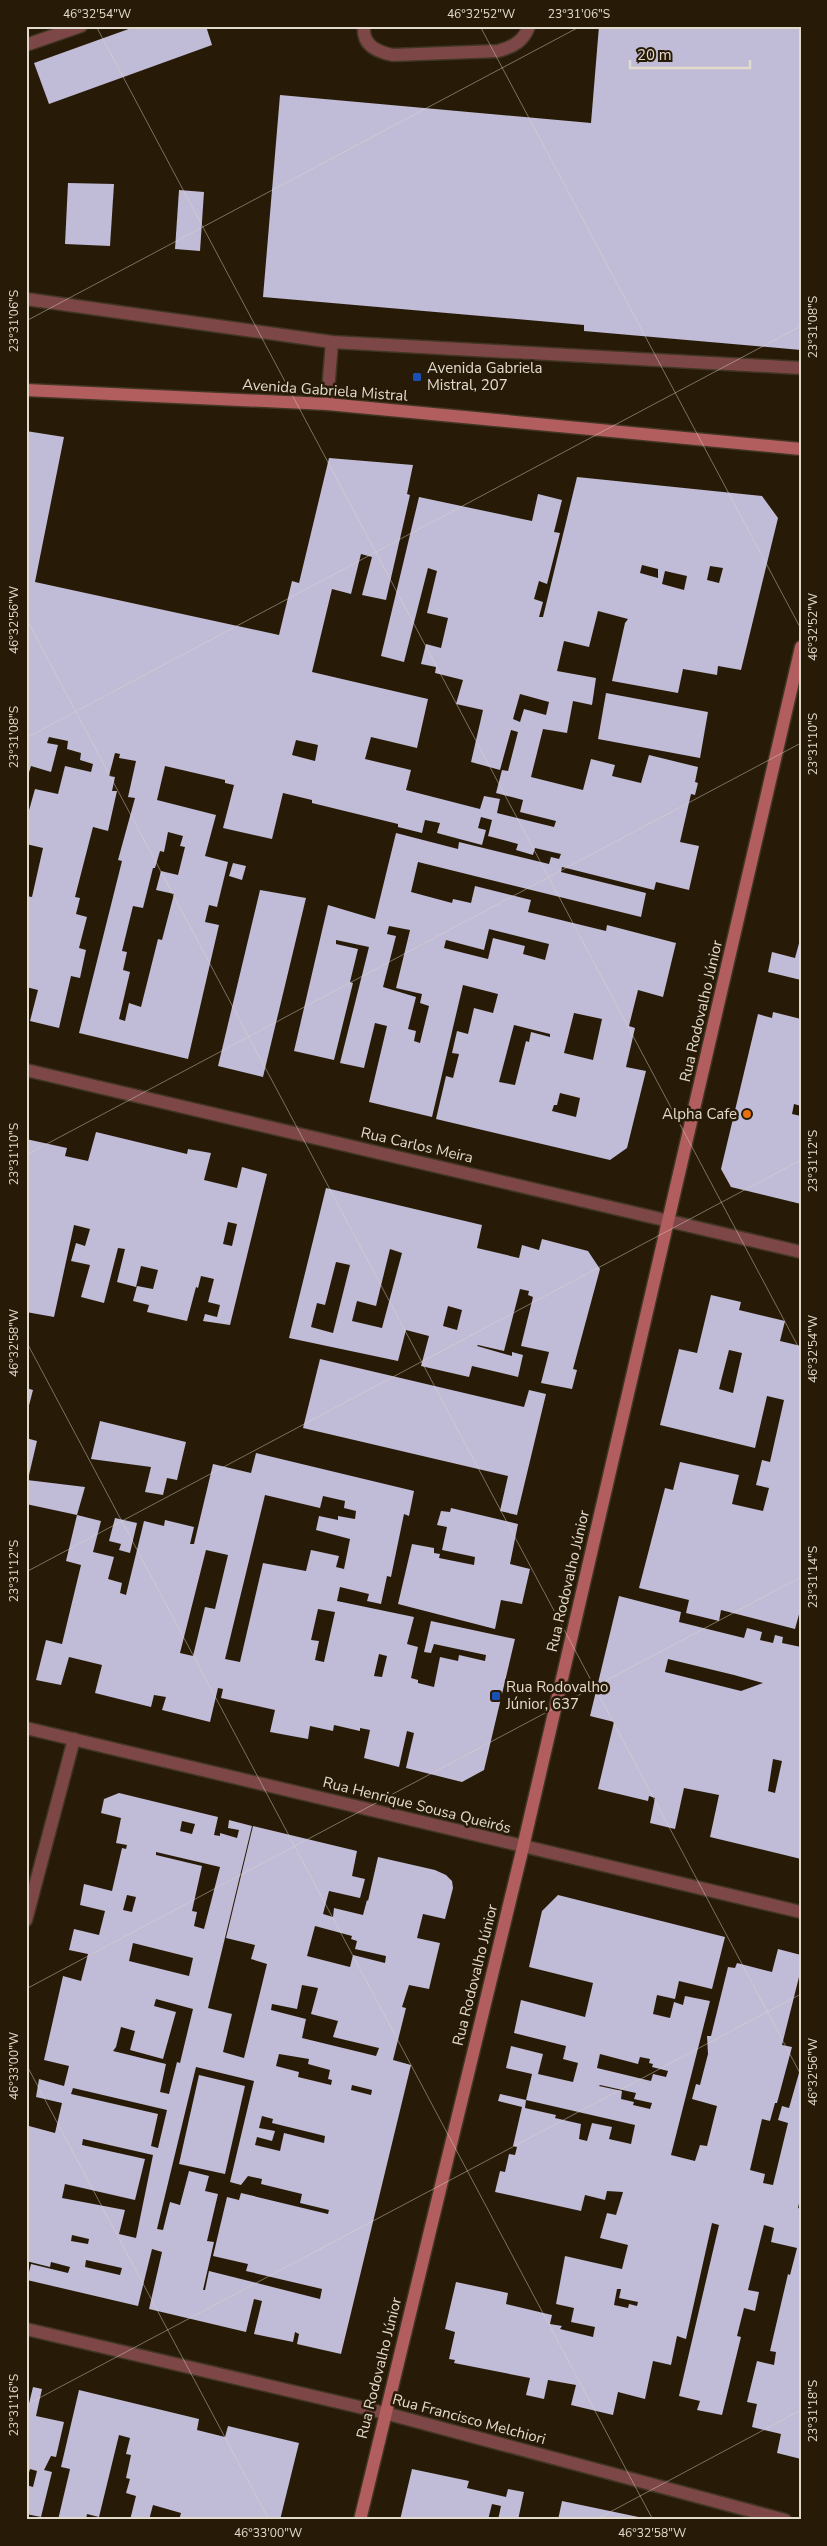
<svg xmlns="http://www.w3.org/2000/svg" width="827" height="2546" font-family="'Nunito Sans',sans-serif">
<rect width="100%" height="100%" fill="#271b07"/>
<g fill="#c0bbd6" fill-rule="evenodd">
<polygon points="137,26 206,26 212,45 49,104 34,63"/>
<polygon points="599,26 801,26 801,350 584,331 584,325 263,297 280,95 591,123"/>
<polygon points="68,183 114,184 110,246 65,244"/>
<polygon points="179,190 204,192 200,251 175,249"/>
<path d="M 26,431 L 64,437 L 35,582 L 279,635 L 292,581 L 299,583 L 329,458 L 413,465 L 407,494 L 410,495 L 386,600 L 362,595 L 372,557 L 361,554 L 351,594 L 332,589 L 312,672 L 428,699 L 417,748 L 371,737 L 365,759 L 411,770 L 406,790 L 480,809 L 484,796 L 500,799 L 497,813 L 554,827 L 556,821 L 520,812 L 523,800 L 496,793 L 502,770 L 508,771 L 518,732 L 511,730 L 500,770 L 471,762 L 483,710 L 456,704 L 463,680 L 435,673 L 436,667 L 421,664 L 426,644 L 441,648 L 448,618 L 427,613 L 437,571 L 428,568 L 404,662 L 381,656 L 419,497 L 532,521 L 538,494 L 562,500 L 554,532 L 560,533 L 547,584 L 539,581 L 534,599 L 543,602 L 539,617 L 543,617 L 577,477 L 762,496 L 778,518 L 741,670 L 718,666 L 717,675 L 683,669 L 678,693 L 612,681 L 625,623 L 628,619 L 598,611 L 589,647 L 564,641 L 557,671 L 596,678 L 592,705 L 573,701 L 567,733 L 543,729 L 531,777 L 583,790 L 591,759 L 615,765 L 612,776 L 641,783 L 649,755 L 698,767 L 695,782 L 698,783 L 695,795 L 691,794 L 680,842 L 699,846 L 689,890 L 656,882 L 654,890 L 562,867 L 561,872 L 646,893 L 641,917 L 418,862 L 411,892 L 452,903 L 453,899 L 471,903 L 475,886 L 531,900 L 528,912 L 606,931 L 607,925 L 676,943 L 663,997 L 638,990 L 629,1026 L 635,1028 L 626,1067 L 646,1071 L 627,1148 L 610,1160 L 436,1119 L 446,1076 L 453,1078 L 459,1054 L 452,1053 L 457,1031 L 468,1034 L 474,1008 L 493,1013 L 498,994 L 463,985 L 432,1117 L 369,1102 L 387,1026 L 375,1023 L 364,1068 L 340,1063 L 369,947 L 336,940 L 336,944 L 358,949 L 350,982 L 353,983 L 334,1060 L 294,1051 L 328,905 L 375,919 L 396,833 L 458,849 L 459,842 L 549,864 L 551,857 L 559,859 L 561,854 L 535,848 L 533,855 L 516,850 L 518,844 L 488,836 L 492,820 L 481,817 L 478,828 L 486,830 L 482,845 L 437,833 L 440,823 L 425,820 L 422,833 L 398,827 L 398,824 L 312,803 L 312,800 L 283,793 L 272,839 L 223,828 L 234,785 L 225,783 L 225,780 L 165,766 L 157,800 L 216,815 L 205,856 L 228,862 L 217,907 L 209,905 L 205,922 L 219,925 L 188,1059 L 79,1033 L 122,861 L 118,860 L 135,798 L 128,797 L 136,761 L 119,758 L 120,754 L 115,753 L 109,776 L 115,777 L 112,791 L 117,791 L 108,831 L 93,827 L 75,897 L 80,898 L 76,914 L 87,917 L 79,948 L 86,950 L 80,978 L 71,976 L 59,1028 L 30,1021 L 38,990 L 26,987 L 26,896 L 32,897 L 43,848 L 26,844 L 26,821 L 35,789 L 58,794 L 65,766 L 91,772 L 93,764 L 80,760 L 81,753 L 67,749 L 68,741 L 49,737 L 47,743 L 58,745 L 51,772 L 31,766 L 26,782 ZM 642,565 L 658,569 L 658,578 L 640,573 ZM 710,566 L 723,568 L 719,583 L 707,580 ZM 665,571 L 687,576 L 684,590 L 662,584 ZM 520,694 L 549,702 L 546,715 L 524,709 L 520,722 L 513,719 ZM 296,740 L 318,745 L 315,761 L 292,755 ZM 168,832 L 183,836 L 180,846 L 185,847 L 178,875 L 161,871 L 156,890 L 174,894 L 162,940 L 158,939 L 141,1007 L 129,1003 L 125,1021 L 119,1019 L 130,972 L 123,970 L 127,952 L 122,951 L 133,906 L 143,908 L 153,868 L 155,868 L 160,851 L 164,852 ZM 389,926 L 410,930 L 396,988 L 422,994 L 420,1003 L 429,1006 L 420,1043 L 414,1041 L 416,1031 L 408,1029 L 416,997 L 383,987 L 396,936 L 387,934 ZM 489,929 L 549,944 L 545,960 L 523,954 L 525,946 L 493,938 L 488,959 L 444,948 L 446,940 L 484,950 ZM 574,1013 L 602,1019 L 593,1060 L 564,1053 ZM 514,1025 L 550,1034 L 550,1037 L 531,1032 L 529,1042 L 526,1041 L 515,1085 L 499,1082 ZM 560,1093 L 580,1098 L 576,1117 L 552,1111 L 554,1105 L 557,1105 Z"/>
<polygon points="606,693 708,712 700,758 598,739"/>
<polygon points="233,863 246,866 242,880 229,876"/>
<polygon points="260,890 306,898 263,1077 218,1066"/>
<polygon points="801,936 801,980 768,972 772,952 795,958"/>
<polygon points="773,1012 801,1019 801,1106 794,1104 792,1114 801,1116 801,1204 731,1187 721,1169 758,1014 772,1018"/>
<path d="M 96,1132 L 187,1154 L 188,1149 L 211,1153 L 204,1180 L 237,1188 L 242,1167 L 267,1174 L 230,1325 L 203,1321 L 205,1314 L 217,1317 L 220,1305 L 208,1302 L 214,1279 L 201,1276 L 198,1288 L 196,1287 L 187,1321 L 147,1312 L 149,1305 L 133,1301 L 137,1286 L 153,1289 L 158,1270 L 141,1266 L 136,1287 L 117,1282 L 125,1249 L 118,1248 L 104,1303 L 81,1297 L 90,1265 L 71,1261 L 76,1243 L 85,1246 L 90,1229 L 74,1225 L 54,1317 L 26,1312 L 26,1139 L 67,1148 L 65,1156 L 88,1161 ZM 228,1222 L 237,1224 L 232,1246 L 223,1244 Z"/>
<path d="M 326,1188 L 482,1225 L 477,1248 L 519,1258 L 522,1245 L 539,1250 L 542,1239 L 588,1251 L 600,1269 L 573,1369 L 577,1370 L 572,1389 L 541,1383 L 549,1352 L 521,1346 L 533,1297 L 528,1295 L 529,1291 L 520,1289 L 504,1351 L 478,1345 L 477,1346 L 512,1356 L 512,1352 L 523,1355 L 518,1377 L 472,1366 L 469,1377 L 421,1366 L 429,1336 L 406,1330 L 398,1361 L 289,1338 ZM 390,1249 L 402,1253 L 382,1328 L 352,1321 L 357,1301 L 376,1306 ZM 336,1262 L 350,1265 L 333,1333 L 311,1327 L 317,1303 L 325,1305 ZM 448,1306 L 462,1310 L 457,1330 L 443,1326 Z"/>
<path d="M 711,1295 L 741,1302 L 739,1310 L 785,1321 L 780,1341 L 801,1346 L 801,1607 L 795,1629 L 721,1610 L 719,1621 L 686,1613 L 689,1600 L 639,1588 L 665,1488 L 673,1490 L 680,1462 L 739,1475 L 732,1504 L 763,1511 L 769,1488 L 756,1485 L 762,1460 L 770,1462 L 784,1400 L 767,1396 L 755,1448 L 660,1425 L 679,1349 L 697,1353 ZM 729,1350 L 742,1353 L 733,1393 L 719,1389 Z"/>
<polygon points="320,1359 524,1407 529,1390 546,1394 517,1515 500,1511 508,1476 303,1428"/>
<polygon points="26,1388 33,1390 27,1413 26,1413"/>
<polygon points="100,1421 186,1442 177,1480 167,1478 163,1495 145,1492 151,1467 91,1459"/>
<polygon points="26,1438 37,1441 29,1475 26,1475"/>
<path d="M 256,1453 L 414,1491 L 409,1516 L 404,1514 L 391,1577 L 387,1576 L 381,1604 L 367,1601 L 369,1594 L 340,1587 L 337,1601 L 414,1617 L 407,1644 L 418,1647 L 411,1678 L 418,1680 L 418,1683 L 434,1687 L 440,1657 L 458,1661 L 459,1655 L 485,1661 L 486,1655 L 434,1644 L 431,1653 L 424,1652 L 431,1621 L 515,1639 L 484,1770 L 462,1782 L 406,1768 L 414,1733 L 407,1731 L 399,1767 L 364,1758 L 370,1730 L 360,1728 L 360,1731 L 334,1725 L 333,1731 L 310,1726 L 308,1739 L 270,1732 L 275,1710 L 221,1698 L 223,1689 L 218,1688 L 210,1722 L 162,1710 L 166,1697 L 154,1695 L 151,1707 L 95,1693 L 102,1665 L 69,1657 L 61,1685 L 36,1680 L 46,1640 L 62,1644 L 81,1565 L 66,1561 L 77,1515 L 101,1521 L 93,1552 L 114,1557 L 108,1579 L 122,1583 L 120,1593 L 126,1595 L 144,1521 L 164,1526 L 165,1520 L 194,1527 L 190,1544 L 194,1544 L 213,1464 L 251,1473 ZM 265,1495 L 320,1508 L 323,1496 L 345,1501 L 344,1508 L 356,1511 L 355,1519 L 338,1516 L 338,1520 L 319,1516 L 316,1530 L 350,1539 L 344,1569 L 336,1567 L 339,1556 L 311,1550 L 306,1571 L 263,1563 L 240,1662 L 225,1659 ZM 206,1550 L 228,1555 L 215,1609 L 205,1607 L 193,1656 L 180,1653 ZM 318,1609 L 335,1612 L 324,1662 L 315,1660 L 319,1641 L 311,1640 ZM 379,1654 L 387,1656 L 382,1677 L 374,1676 Z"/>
<polygon points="27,1480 85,1487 77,1515 26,1504"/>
<polygon points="451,1508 518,1524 510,1564 530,1569 522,1604 501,1600 495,1629 398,1604 412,1544 434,1548 434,1553 440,1554 439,1558 474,1565 475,1557 442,1550 447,1527 437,1525 441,1511 450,1512"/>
<polygon points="115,1518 137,1523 130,1553 119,1550 121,1544 109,1541"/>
<path d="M 619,1596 L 681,1612 L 679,1622 L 744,1638 L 747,1628 L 762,1632 L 760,1640 L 773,1643 L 775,1635 L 783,1637 L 782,1643 L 801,1647 L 801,1859 L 710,1837 L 719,1795 L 684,1788 L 675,1829 L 650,1823 L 655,1798 L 649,1796 L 648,1801 L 598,1789 L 614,1722 L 590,1716 ZM 668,1659 L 734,1675 L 763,1683 L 741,1691 L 665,1672 ZM 773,1759 L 782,1761 L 775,1793 L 768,1791 Z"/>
<path d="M 119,1793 L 218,1817 L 214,1835 L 220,1836 L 220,1833 L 237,1838 L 239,1830 L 228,1828 L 229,1820 L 252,1826 L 208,2008 L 232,2014 L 223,2052 L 244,2058 L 267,1964 L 251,1959 L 255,1945 L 226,1938 L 253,1826 L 357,1851 L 352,1876 L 365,1879 L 360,1898 L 329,1891 L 323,1914 L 333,1917 L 334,1908 L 363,1915 L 367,1900 L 368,1901 L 378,1857 L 435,1870 L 446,1875 L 452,1881 L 453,1888 L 445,1919 L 423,1914 L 417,1938 L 440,1943 L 429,1989 L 409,1985 L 402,2007 L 406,2008 L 393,2060 L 411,2065 L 341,2354 L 297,2344 L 299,2334 L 295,2332 L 293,2342 L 254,2334 L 262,2301 L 254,2299 L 246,2332 L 149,2309 L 162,2252 L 152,2249 L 138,2306 L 27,2280 L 31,2264 L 68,2273 L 70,2267 L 51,2262 L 50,2267 L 26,2261 L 26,2138 L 29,2126 L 55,2133 L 62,2103 L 36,2097 L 39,2079 L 64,2086 L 69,2066 L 44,2060 L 63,1976 L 81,1981 L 88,1954 L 69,1950 L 74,1929 L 99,1935 L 105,1911 L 80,1905 L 84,1884 L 112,1891 L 122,1848 L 126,1849 L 127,1845 L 116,1843 L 121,1818 L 101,1813 L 104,1799 ZM 182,1821 L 195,1824 L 192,1834 L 180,1831 ZM 156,1852 L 220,1867 L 204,1929 L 194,1926 L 197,1912 L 192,1911 L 202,1866 L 156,1855 ZM 127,1895 L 136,1897 L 132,1912 L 123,1910 ZM 315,1926 L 352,1936 L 351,1939 L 357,1941 L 355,1949 L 386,1956 L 385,1963 L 353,1955 L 350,1967 L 307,1956 ZM 133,1943 L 193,1958 L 189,1976 L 129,1961 ZM 302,1985 L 318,1988 L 311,2014 L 338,2021 L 333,2037 L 379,2048 L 376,2056 L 302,2038 L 306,2019 L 271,2010 L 272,2004 L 297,2009 ZM 156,1999 L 193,2009 L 180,2063 L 177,2062 L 169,2094 L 160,2092 L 166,2064 L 113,2051 L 116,2047 L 121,2027 L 135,2031 L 130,2050 L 163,2059 L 176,2012 L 154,2006 ZM 279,2054 L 309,2059 L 308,2064 L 330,2070 L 328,2079 L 332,2080 L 331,2085 L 298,2077 L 299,2072 L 276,2066 ZM 196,2067 L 254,2081 L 230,2182 L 241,2185 L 248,2176 L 262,2179 L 261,2184 L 302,2194 L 300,2203 L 329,2210 L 328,2214 L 241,2193 L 239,2200 L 227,2197 L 213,2256 L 248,2264 L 246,2271 L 322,2289 L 320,2299 L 209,2271 L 205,2290 L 203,2290 L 214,2242 L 207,2241 L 218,2194 L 205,2191 L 209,2176 L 189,2171 L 180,2205 L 170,2202 L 163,2230 L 157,2229 ZM 352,2085 L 372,2090 L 371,2095 L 351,2090 ZM 73,2088 L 167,2110 L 158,2148 L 151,2146 L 158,2114 L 71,2094 ZM 262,2116 L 273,2119 L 272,2123 L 325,2136 L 324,2143 L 284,2133 L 280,2151 L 255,2145 L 257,2137 L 272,2141 L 275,2131 L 259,2128 ZM 83,2139 L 153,2155 L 136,2238 L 119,2234 L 125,2210 L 62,2198 L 65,2184 L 135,2200 L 145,2159 L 82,2145 ZM 72,2235 L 89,2239 L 88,2244 L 71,2241 ZM 86,2260 L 122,2268 L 120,2275 L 85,2267 Z"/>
<path d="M 558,1895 L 725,1937 L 712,1989 L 679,1981 L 675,1999 L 657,1995 L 653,2014 L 670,2018 L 674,2002 L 683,2005 L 685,1996 L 710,2001 L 671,2155 L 695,2161 L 700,2145 L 707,2146 L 717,2106 L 692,2099 L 696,2084 L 700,2085 L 708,2054 L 707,2036 L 711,2036 L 728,1967 L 735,1968 L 737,1963 L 772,1972 L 778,1949 L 801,1955 L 801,1969 L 782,2045 L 792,2047 L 777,2103 L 775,2103 L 770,2121 L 762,2119 L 750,2170 L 765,2174 L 763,2183 L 773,2185 L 788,2123 L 778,2120 L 782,2106 L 789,2108 L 801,2066 L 801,2194 L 798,2208 L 801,2209 L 801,2459 L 777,2453 L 781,2434 L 752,2427 L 757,2404 L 747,2402 L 757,2361 L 774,2365 L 776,2352 L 770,2351 L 788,2274 L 790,2275 L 797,2248 L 771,2242 L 774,2228 L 764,2225 L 748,2290 L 759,2292 L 755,2311 L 744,2308 L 737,2336 L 741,2337 L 722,2415 L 697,2410 L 700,2401 L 679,2396 L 719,2225 L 712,2223 L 686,2339 L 677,2336 L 671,2365 L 653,2361 L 645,2399 L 618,2392 L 613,2415 L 571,2405 L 576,2385 L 548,2380 L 544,2399 L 526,2395 L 530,2378 L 454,2363 L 455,2360 L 449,2359 L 455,2332 L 445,2329 L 456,2282 L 508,2293 L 506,2304 L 552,2315 L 550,2324 L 562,2326 L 560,2329 L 593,2337 L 595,2327 L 571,2322 L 574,2308 L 556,2304 L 565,2256 L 622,2269 L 628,2245 L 600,2238 L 607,2213 L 616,2215 L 623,2192 L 607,2191 L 605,2200 L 585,2195 L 581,2211 L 495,2192 L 500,2171 L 505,2172 L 509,2154 L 515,2155 L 517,2147 L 513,2146 L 522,2107 L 498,2101 L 500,2094 L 526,2100 L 532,2074 L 506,2068 L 511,2046 L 543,2054 L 538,2074 L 573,2082 L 578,2063 L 563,2059 L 566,2046 L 514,2033 L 521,2000 L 585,2017 L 593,1983 L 529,1967 L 542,1911 ZM 600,2054 L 638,2064 L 640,2057 L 650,2059 L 649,2063 L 653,2064 L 652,2067 L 668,2071 L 666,2077 L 653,2074 L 651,2081 L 597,2068 ZM 600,2085 L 636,2093 L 634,2099 L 652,2103 L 650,2109 L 633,2105 L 634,2102 L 621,2099 L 622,2091 L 599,2086 ZM 526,2100 L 635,2125 L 631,2144 L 609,2139 L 612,2127 L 592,2123 L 587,2141 L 579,2139 L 581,2124 L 555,2118 L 556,2115 L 525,2108 ZM 617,2289 L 621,2289 L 619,2298 L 638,2302 L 637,2306 L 629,2304 L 628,2308 L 614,2305 Z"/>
<polygon points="199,2075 245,2086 225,2174 179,2164"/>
<polygon points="33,2387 42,2389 36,2416 64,2422 56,2457 51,2456 44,2470 52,2472 41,2517 26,2514 26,2485 33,2487 37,2471 30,2469 26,2483 26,2416"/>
<polygon points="79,2390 199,2419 197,2430 225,2437 228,2426 299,2443 280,2520 239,2520 230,2517 229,2520 179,2520 181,2513 153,2505 149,2520 130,2520 136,2496 126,2493 130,2479 126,2478 131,2455 126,2454 130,2438 119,2435 99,2517 87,2514 86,2520 58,2520 70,2469 61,2467"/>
<polygon points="412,2469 469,2481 467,2488 506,2497 508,2489 524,2492 518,2520 498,2520 501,2506 492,2504 488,2520 400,2520"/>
<polygon points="562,2501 648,2519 648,2520 558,2520"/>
</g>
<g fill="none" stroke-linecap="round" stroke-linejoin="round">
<defs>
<g id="service">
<path d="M 364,26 C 362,45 377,52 393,55 L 498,51 C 513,47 524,41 529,26"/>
<polyline points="26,299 332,342 801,368"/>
<polyline points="327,404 332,342"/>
</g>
<g id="minor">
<polyline points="26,45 81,26"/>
<polyline points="26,1070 801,1252"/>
<polyline points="26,1728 801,1912"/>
<polyline points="26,1920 74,1739"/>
<polyline points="26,2329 385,2413 785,2520"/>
</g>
<g id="secondary">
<polyline points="26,390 327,404 801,449"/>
<polyline points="360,2520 523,1847 801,647"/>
</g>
</defs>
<use href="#service" stroke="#413623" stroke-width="15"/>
<use href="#minor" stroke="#413623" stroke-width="15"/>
<use href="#secondary" stroke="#413623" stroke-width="15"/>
<use href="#service" stroke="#7d4747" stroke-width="12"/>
<use href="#minor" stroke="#7d4747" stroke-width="12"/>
<use href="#secondary" stroke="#b25d5e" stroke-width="12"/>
</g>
<path fill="none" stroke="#e3dace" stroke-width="1" stroke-opacity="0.45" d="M 96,26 L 801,1352M 480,26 L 801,629M 26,321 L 581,26M 26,618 L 801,2075M 26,738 L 801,326M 26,1155 L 801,743M 26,1341 L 653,2520M 26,1572 L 801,1160M 26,1989 L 801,1577M 26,2064 L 269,2520M 26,2405 L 801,1994M 595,2520 L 801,2410"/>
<g fill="#1a4fb4" stroke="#271b07" stroke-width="2">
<rect x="412" y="372" width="10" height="10" rx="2.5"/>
<rect x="491" y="1691" width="10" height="10" rx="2.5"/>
</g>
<circle fill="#e8710a" stroke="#271b07" stroke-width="2" cx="747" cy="1114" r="5"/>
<g text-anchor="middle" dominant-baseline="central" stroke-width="5" stroke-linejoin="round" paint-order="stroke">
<g font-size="15" fill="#e3dace" stroke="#271b07" text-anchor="start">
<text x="427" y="368">Avenida Gabriela<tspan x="427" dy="17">Mistral, 207</tspan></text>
<text x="737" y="1114" text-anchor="end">Alpha Cafe</text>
<text x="506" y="1687">Rua Rodovalho<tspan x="506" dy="17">Júnior, 637</tspan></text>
</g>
<g font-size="15" fill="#e3dace" stroke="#271b07">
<text transform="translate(325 390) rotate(4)">Avenida Gabriela Mistral</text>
<text transform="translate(701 1011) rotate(-77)">Rua Rodovalho Júnior</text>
<text transform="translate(417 1145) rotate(13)">Rua Carlos Meira</text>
<text transform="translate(568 1581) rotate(-77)">Rua Rodovalho Júnior</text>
<text transform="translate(417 1805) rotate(14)">Rua Henrique Sousa Queirós</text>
<text transform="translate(475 1975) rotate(-76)">Rua Rodovalho Júnior</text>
<text transform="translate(379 2368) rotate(-76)">Rua Rodovalho Júnior</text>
<text transform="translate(469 2419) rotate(15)">Rua Francisco Melchiori</text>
</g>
</g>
<rect width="827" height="2546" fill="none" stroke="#271b07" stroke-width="55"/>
<path d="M630 60v8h120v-8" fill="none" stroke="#e3dace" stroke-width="2.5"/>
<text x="637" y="60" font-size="15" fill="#e3dace" stroke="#271b07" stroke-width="4" paint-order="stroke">20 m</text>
<rect x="28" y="28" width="772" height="2490" fill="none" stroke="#e3dace" stroke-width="2"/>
<g font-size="12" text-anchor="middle" fill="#e3dace">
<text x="97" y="18">46°32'54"W</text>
<text x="481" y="18">46°32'52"W</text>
<text x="579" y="18">23°31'06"S</text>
<text transform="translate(14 321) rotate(-90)" y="4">23°31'06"S</text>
<text transform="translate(813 327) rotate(-90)" y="4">23°31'08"S</text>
<text transform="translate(14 620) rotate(-90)" y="4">46°32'56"W</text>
<text transform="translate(813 627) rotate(-90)" y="4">46°32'52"W</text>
<text transform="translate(14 737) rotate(-90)" y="4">23°31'08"S</text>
<text transform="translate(813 744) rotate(-90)" y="4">23°31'10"S</text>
<text transform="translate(14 1154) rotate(-90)" y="4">23°31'10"S</text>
<text transform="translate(813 1161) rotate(-90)" y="4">23°31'12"S</text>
<text transform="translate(14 1343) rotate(-90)" y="4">46°32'58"W</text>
<text transform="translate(813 1349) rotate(-90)" y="4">46°32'54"W</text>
<text transform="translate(14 1571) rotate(-90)" y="4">23°31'12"S</text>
<text transform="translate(813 1577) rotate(-90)" y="4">23°31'14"S</text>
<text transform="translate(14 2066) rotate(-90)" y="4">46°33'00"W</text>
<text transform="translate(813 2072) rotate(-90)" y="4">46°32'56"W</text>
<text transform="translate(14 2405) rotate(-90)" y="4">23°31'16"S</text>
<text transform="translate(813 2411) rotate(-90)" y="4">23°31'18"S</text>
<text x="268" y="2537">46°33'00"W</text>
<text x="652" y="2537">46°32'58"W</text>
</g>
</svg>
